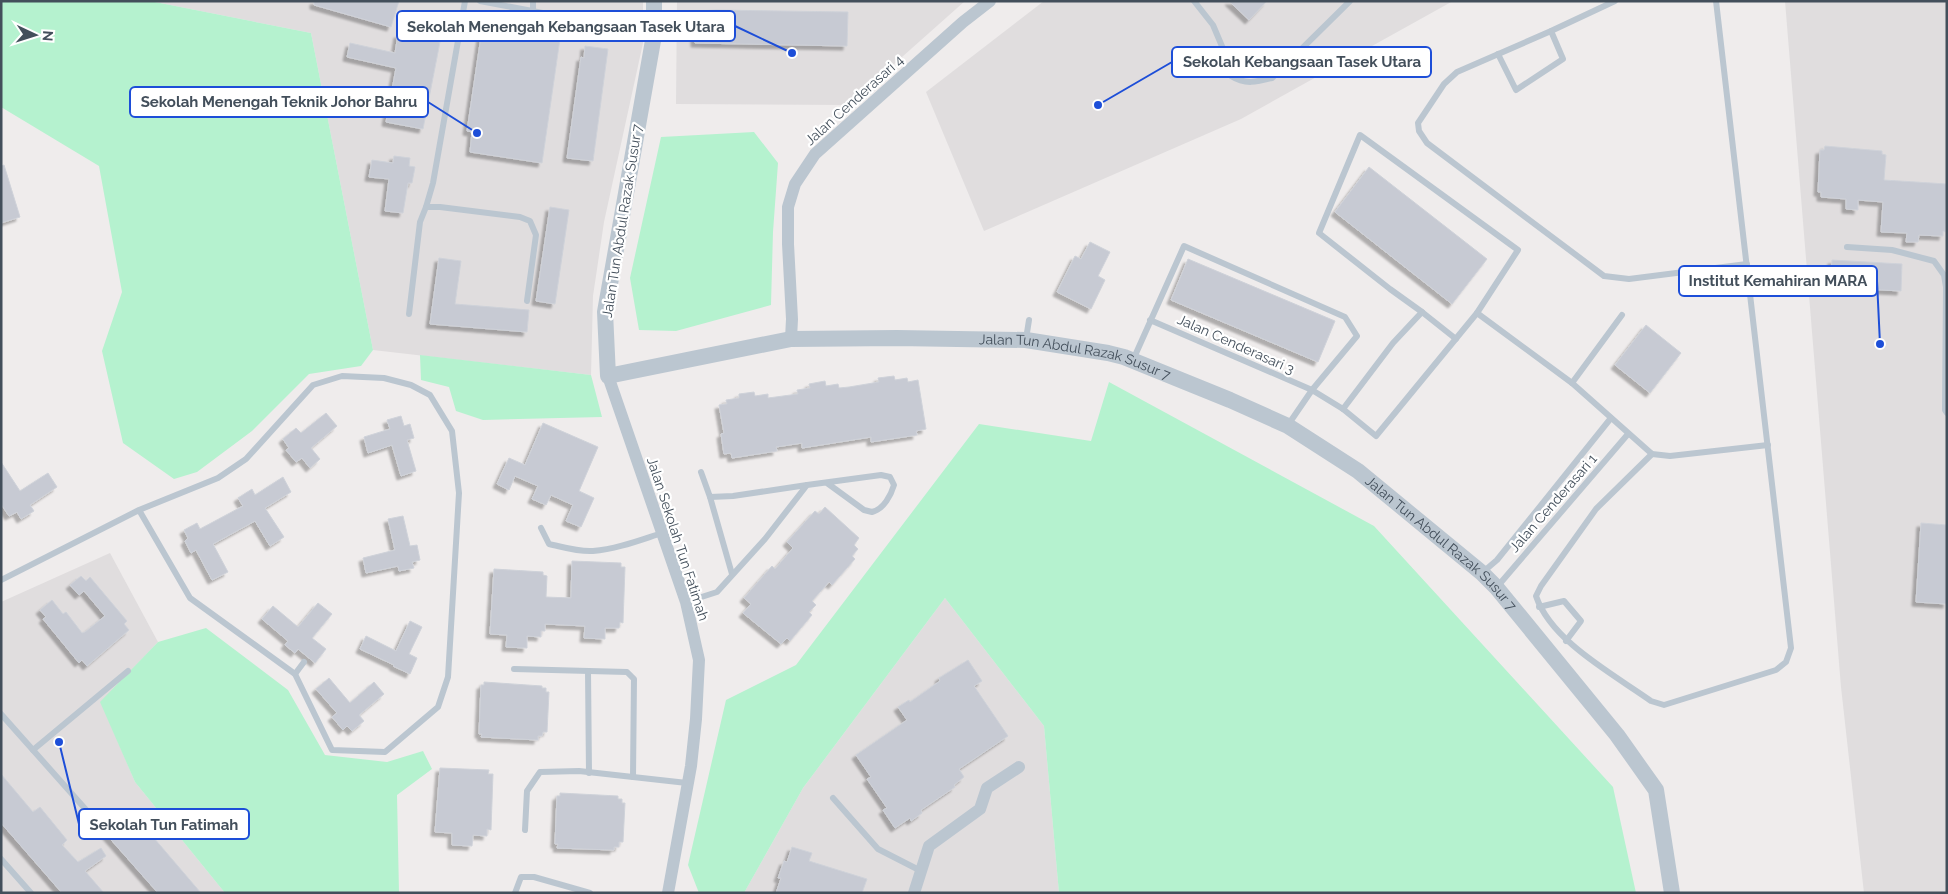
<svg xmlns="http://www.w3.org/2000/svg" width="1948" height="894" font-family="Raleway,sans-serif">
<defs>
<filter id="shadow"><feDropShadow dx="-4" dy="4" stdDeviation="1" flood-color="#0004"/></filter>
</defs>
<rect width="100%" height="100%" fill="#efecec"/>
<g fill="#e0ddde">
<polygon points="150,1 643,1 643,43 604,222 593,296 591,375 373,350 311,33"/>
<polygon points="677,1 965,1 848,105 676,104"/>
<polygon points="1044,1 1453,1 1241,119 984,231 926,92"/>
<polygon points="1785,1 1947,1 1947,893 1864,893 1841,687"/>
<polygon points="110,553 158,642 101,702 135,782 225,893 1,893 1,602"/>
<polygon points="945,598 1044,726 1059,893 744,893 803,788"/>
</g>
<g fill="#b5f2cf">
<polygon points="1,1 150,1 311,33 373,350 361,366 309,374 252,431 197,472 174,479 123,443 102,351 122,292 99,166 1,107"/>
<polygon points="754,132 778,163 773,232 771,305 676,331 639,330 630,278 661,137"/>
<polygon points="420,355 591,375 602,417 483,420 456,411 449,387 421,380"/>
<polygon points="1109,382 1374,526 1613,787 1636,893 1059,893 1044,726 945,598 803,788 744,893 699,893 688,865 726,700 796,665 979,424 1091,441"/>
<polygon points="206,628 288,690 325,755 387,762 423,751 432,769 397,795 399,893 225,893 135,782 100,702 158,642"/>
</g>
<g fill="#c7cad3" stroke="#cfd2d9" filter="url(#shadow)">
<polygon points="314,1 399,1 391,27 314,5"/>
<polygon points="1229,1 1267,1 1249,20"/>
<polygon points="716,10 848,12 847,46 695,43 695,11"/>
<polygon points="483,23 531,30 532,27 561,32 542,163 470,152 472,132 467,131"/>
<polygon points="398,34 440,42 423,129 386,122 396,68 347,57 350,43 395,53"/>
<polygon points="585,46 608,49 593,161 567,158 581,57 584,58"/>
<polygon points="1825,146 1882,151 1882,154 1886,155 1884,180 1947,184 1945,232 1943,231 1943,236 1919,235 1918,242 1906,242 1907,233 1881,232 1883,202 1858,200 1858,210 1846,209 1846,199 1821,197 1821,192 1818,192 1820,150 1824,150"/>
<polygon points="394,156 410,158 409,166 415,167 412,183 408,183 403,213 385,211 389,179 369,177 372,160 393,163"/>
<polygon points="4,165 20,217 1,223 1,166"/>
<polygon points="1369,167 1487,259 1452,304 1335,212"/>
<polygon points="550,207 569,210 555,304 536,301"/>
<polygon points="1090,242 1110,252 1098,276 1105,280 1091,309 1057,292 1075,256 1081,259"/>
<polygon points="439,258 461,261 455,304 529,310 527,332 430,324"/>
<polygon points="1188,259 1335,321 1318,362 1171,300"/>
<polygon points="1832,260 1902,264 1901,291 1830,287"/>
<polygon points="1646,325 1681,353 1650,393 1615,365"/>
<polygon points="894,376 895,380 907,378 908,382 918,380 926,429 916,431 917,435 871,442 871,437 802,448 802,443 776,447 777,451 732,458 731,453 724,454 721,434 724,433 719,405 727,404 726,400 739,398 739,394 754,392 755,396 768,394 768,398 798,394 797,390 810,388 809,384 825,381 826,386 838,384 839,388 849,387 879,382 878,378"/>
<polygon points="326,413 337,426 311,448 320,459 310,468 302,458 296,462 286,450 289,448 283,439 296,428 301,433"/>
<polygon points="401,416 404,426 410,424 414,438 407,440 416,471 401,476 392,445 368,453 364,437 390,429 387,420"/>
<polygon points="543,423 598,447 579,491 594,498 581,527 566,521 573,505 551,495 546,505 532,499 538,486 515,476 509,490 497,484 509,458 525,465"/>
<polygon points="1,462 20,491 48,473 57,487 30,505 34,511 21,519 17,512 9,516 1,504"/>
<polygon points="283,477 291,492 265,508 284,537 270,546 255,521 213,544 228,572 212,580 196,550 191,553 185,541 188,538 184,530 197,523 200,529 243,506 238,498 252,489 255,495"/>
<polygon points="825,507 859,538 854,545 858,549 852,556 855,559 832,585 829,582 812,601 816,605 809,612 812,615 790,641 787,638 781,644 743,613 751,604 744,598 772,566 775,569 793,548 787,542 815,511 819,514"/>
<polygon points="403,516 410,546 417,545 420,560 412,562 414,568 399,571 398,566 366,573 363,558 395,550 388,519"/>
<polygon points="1921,523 1947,525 1947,604 1916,602"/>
<polygon points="572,561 621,563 621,567 625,567 623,623 620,622 619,628 605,628 605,639 584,638 585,626 545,624 545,631 541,631 541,637 527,636 527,648 506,647 507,635 490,634 494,569 543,572 543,575 547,576 546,597 571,598"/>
<polygon points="81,576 86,581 90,577 127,621 124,624 129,630 87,666 82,660 79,663 43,619 46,617 40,610 52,600 63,614 66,612 82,633 85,632 105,616 84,591 79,595 70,585"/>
<polygon points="318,603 332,614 312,638 326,649 315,663 298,649 295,653 285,645 288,641 262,619 273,606 298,627"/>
<polygon points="410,621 422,627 409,654 417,658 410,674 393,666 394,665 360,649 366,636 396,651"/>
<polygon points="968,660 982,681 974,686 1008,736 959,769 964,777 954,785 955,787 921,810 922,813 911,821 910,818 895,828 883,810 887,808 867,779 871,777 856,755 907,720 898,707 909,700 910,702 940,681 939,678"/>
<polygon points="329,678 350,703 374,682 384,694 359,715 364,721 352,731 347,726 343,730 332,717 337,713 316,689"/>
<polygon points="484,682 542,686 542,688 546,688 546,692 549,692 547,732 543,732 542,736 538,736 538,740 481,737 482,734 479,734 481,685 484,685"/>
<polygon points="440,768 489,770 488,774 493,774 491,830 487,829 487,836 473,835 472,846 452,845 452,833 435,832"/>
<polygon points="1,774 33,812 40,807 67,840 62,845 78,862 101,848 106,856 85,871 104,893 62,893 1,823"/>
<polygon points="560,793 618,796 618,799 622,799 622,803 625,803 623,842 619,842 619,847 614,847 614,850 557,848 558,844 555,844 557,796 560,796"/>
<polygon points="129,811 154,838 201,893 158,893 105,833 125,817"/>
<polygon points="792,847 812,853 809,861 867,879 862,893 776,893 781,878 778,878 784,861 787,862"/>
</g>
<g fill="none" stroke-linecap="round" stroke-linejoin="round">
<g stroke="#bbc6d0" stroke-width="6">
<polyline points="480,1 652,34"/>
<path d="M 1194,1 L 1213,25 L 1224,51 L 1231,76 C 1245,85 1257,82 1272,78 L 1350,1"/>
<polyline points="1615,1 1551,31 1457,72 1444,84 1418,123 1419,131 1427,143 1604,276 1629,279 1747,264"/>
<polyline points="533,11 533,1"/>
<polyline points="1498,54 1516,90 1563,59 1551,31"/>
<polyline points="426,207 433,183 465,1"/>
<polyline points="1847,247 1892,250 1934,261 1944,275 1946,287 1945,410 1947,413"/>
<polyline points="1422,312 1390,289 1319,233 1360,135 1518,250 1477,313"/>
<polyline points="409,314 420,222 426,207 440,207 520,217 530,221 536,235 527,301"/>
<polyline points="1026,339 1029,320"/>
<polyline points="1133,360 1184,246 1345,317 1357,336 1312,390 1150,320"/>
<polyline points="1572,383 1622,315"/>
<polyline points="1343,409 1393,343 1422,312 1456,339"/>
<polyline points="1288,425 1312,390 1343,409 1376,436 1477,313 1572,383 1652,454 1670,456 1768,445"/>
<path d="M 1652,454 L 1596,509 L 1541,586 L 1536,596 C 1551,641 1613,674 1651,701 L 1664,705 L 1776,670 L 1786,662 L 1791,648 L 1716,1"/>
<polyline points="701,472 710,497 733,496 807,485"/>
<polyline points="710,497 732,574"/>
<path d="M 541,528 L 549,544 C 563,547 578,552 593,551 C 617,549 640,540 662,533"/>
<polyline points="1483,572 1497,560 1611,418"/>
<polyline points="1,580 139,510 218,478 246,459 313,385 342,376 384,378 411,385 430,395 452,431 459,493 448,677 438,707 385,752 332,750 295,674 190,598 139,510"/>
<polyline points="1497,587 1628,434"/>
<path d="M 686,602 L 717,592 L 765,539 L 807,485 L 881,475 L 890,477 L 894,485 C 891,495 884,509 872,512 L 864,510 L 827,483"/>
<polyline points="1539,607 1564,601 1581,621 1566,641"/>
<polyline points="514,669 627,672 634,679 633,777"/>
<polyline points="588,671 589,773"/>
<polyline points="295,674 304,662"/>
<polyline points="1,714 96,821 106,827 122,813"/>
<polyline points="33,750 128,671"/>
<polyline points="833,798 878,849 921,871"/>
<polyline points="525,830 527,791 540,772 579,771 687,783"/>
<polyline points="1,859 31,893"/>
<polyline points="515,893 521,877 534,877 590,893"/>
</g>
<g stroke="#bbc6d0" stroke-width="12">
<polyline points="791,339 792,319 788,244 788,207 795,184 815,154 963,22 990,1"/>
<polyline points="608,376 686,602 699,660 696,719 691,766 668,893"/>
<polyline points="914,893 929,846 980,809 987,788 1019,767"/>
</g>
<path stroke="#bbc6d0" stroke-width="16" id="s1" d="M 654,1 L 654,35 L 605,312 L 608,376 L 791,339 L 897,338 L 1026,340 L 1108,353 L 1124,357 L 1230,400 L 1288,426 L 1358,471 L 1482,573 L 1496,587 L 1617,735 L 1656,790 L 1672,893"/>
</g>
<g text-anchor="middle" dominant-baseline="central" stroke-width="4.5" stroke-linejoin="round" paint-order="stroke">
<g font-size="14" fill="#434f5b" stroke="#fff">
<text transform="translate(854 100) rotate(-42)">Jalan Cenderasari 4</text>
<text transform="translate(622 221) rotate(-81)">Jalan Tun Abdul Razak Susur 7</text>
<text transform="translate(1236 344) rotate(24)">Jalan Cenderasari 3</text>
<text stroke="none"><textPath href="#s1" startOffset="852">Jalan Tun Abdul Razak Susur 7</textPath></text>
<text transform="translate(1553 503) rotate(-49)">Jalan Cenderasari 1</text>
<text transform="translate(678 539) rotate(72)">Jalan Sekolah Tun Fatimah</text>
<text stroke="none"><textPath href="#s1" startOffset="1272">Jalan Tun Abdul Razak Susur 7</textPath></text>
</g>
</g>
<path fill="none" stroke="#1d4ed8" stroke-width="2" d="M792 53L735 26M1098 105L1172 62M477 133L428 102M1880 344L1877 281M59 742L79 824"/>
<g fill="#1d4ed8" stroke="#fff" stroke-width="2">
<circle cx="792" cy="53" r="5"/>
<circle cx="1098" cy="105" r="5"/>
<circle cx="477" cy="133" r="5"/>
<circle cx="1880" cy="344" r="5"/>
<circle cx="59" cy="742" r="5"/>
</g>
<g fill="#fff" stroke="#1d4ed8" stroke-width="2">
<rect x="397" y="11" width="338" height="30" rx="5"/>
<rect x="1172" y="47" width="259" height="30" rx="5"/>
<rect x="130" y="87" width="298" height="30" rx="5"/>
<rect x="1679" y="266" width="198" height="30" rx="5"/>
<rect x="79" y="809" width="170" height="30" rx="5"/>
</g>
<g font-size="15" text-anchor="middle" font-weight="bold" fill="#434f5b">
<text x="566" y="32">Sekolah Menengah Kebangsaan Tasek Utara</text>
<text x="1302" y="67">Sekolah Kebangsaan Tasek Utara</text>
<text x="279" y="107">Sekolah Menengah Teknik Johor Bahru</text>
<text x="1778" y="286">Institut Kemahiran MARA</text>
<text x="164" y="830">Sekolah Tun Fatimah</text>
</g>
<rect width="1948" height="894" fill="none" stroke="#434f5b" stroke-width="5"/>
<g transform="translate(35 35) rotate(94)" stroke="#ffffff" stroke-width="4" paint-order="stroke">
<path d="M0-4L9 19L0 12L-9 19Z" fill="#434f5b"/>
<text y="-8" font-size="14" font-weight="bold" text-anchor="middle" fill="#434f5b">N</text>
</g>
</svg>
